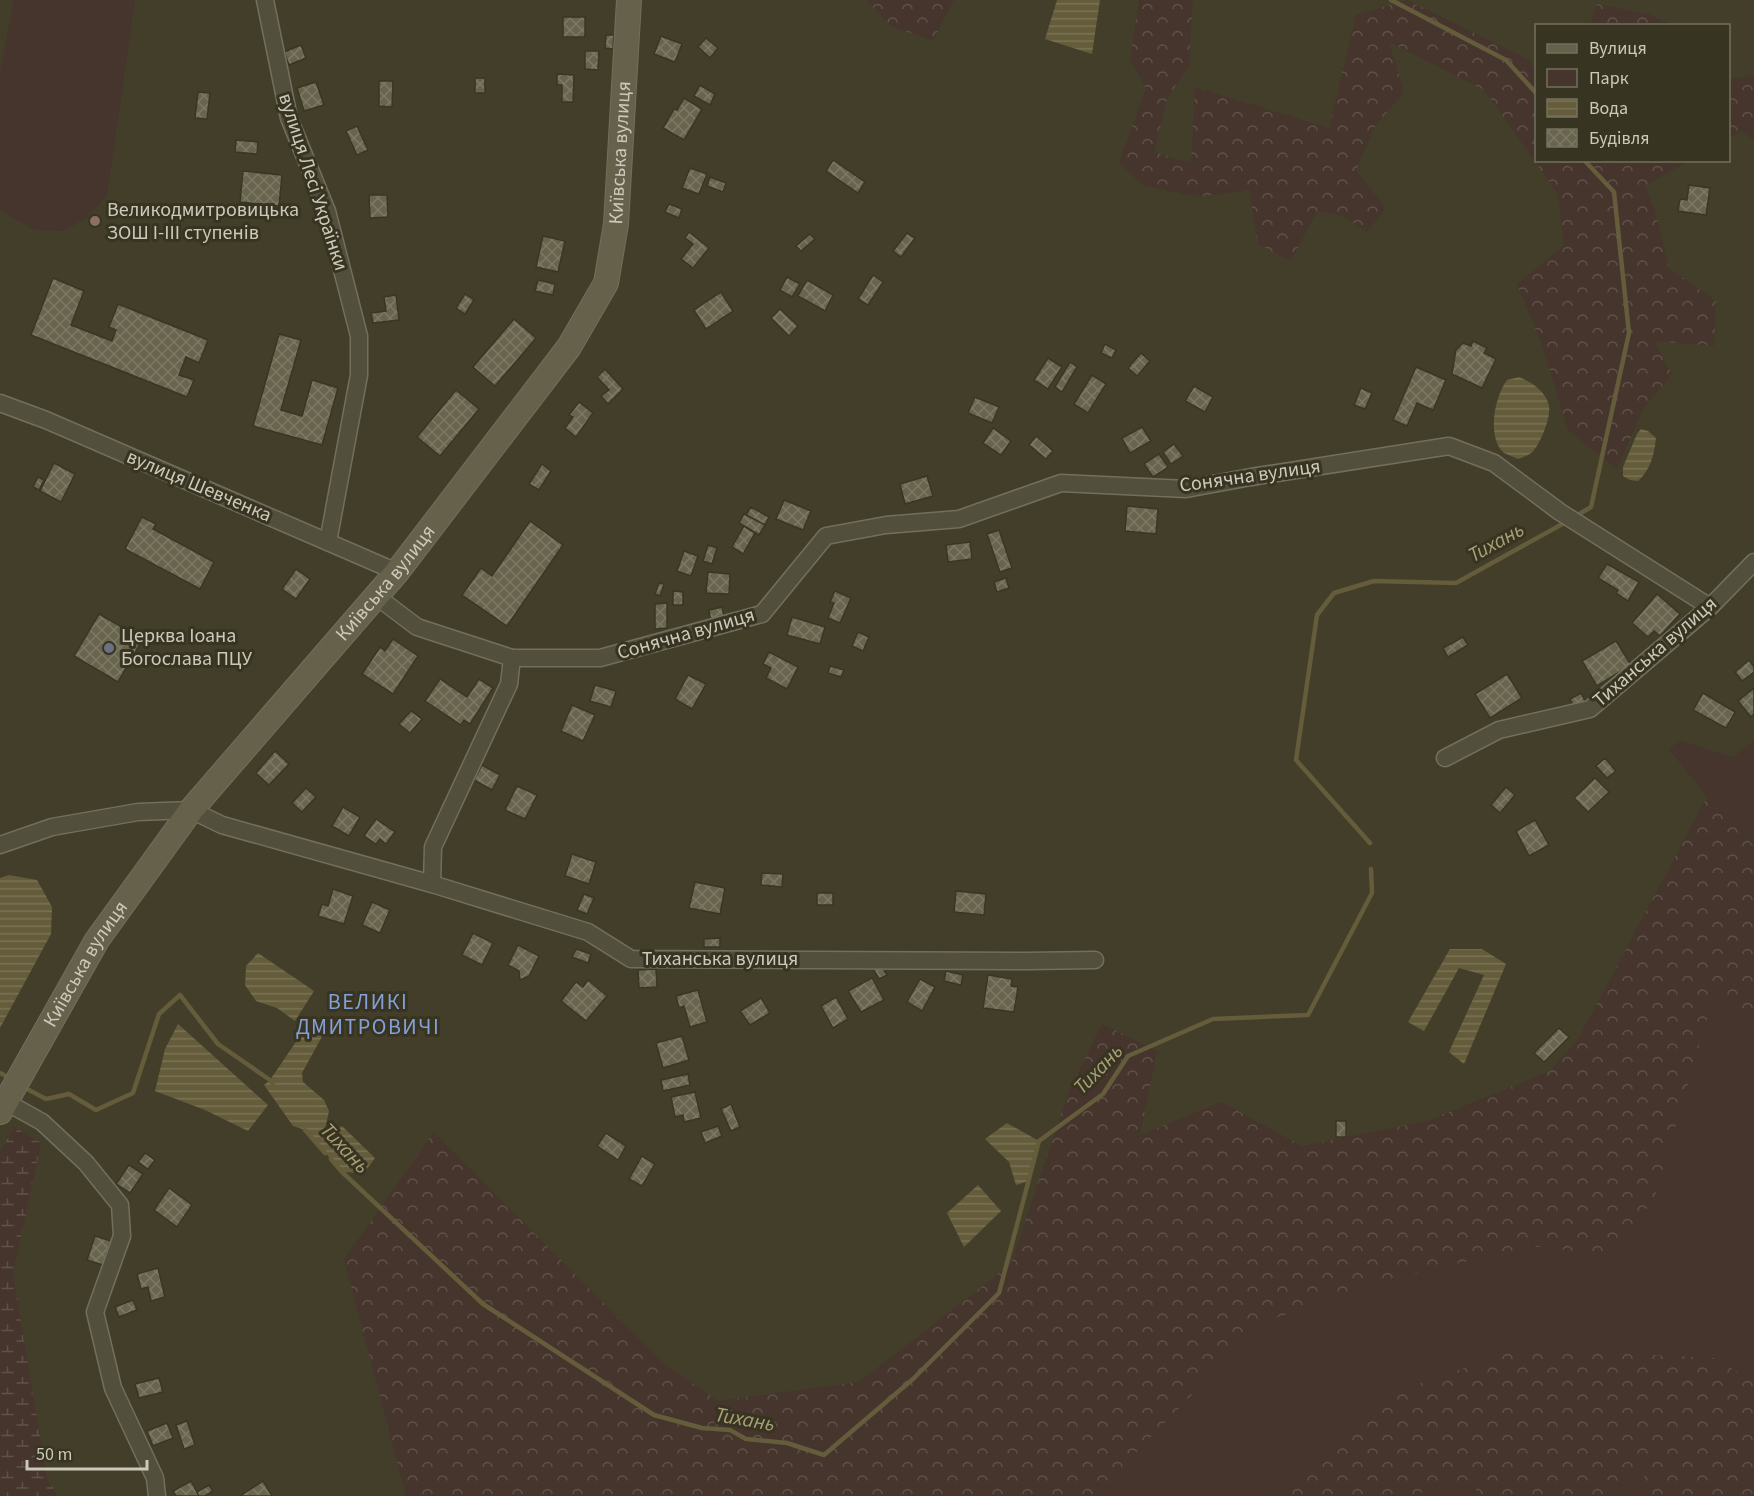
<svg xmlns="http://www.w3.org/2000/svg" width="1754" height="1496" font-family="'Source Sans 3',sans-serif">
<defs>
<pattern id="forest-crowns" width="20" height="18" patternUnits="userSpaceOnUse" patternTransform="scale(1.5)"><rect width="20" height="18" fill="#45352d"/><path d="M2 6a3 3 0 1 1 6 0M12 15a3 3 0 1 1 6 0" fill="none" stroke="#5f5149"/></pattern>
<pattern id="wetland-marsh" width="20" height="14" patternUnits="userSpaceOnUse" patternTransform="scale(1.5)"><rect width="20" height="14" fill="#45352d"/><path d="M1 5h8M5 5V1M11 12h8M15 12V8" fill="none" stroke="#5f5149"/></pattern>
<pattern id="water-rules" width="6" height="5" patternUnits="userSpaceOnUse" patternTransform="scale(1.5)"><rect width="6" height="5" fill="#645c3b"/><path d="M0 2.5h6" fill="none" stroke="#797255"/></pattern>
<pattern id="building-cross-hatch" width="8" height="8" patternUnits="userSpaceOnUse" patternTransform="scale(1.5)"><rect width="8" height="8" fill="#68644d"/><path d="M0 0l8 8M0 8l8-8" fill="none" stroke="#7c7965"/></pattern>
</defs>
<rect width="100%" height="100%" fill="#423e29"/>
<g fill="#45352d">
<polygon points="14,0 135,0 107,195 87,217 64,231 34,230 2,211 0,207 0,73"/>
<polygon points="1680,741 1733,757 1754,741 1754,846 1707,797 1669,749"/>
<polygon points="1716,988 1754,1032 1754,1384 1717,1358 1519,1349 1413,1386 1357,1423 1295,1484 1268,1496 1094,1496 1211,1375 1257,1325 1360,1287 1531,1246 1608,1255 1654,1199"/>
<polygon points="1644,1467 1646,1496 1615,1496"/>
<polygon points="1441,1487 1476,1487 1477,1496 1409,1496"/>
</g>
<g fill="url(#forest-crowns)">
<polygon points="866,0 954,0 933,41 891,26"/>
<polygon points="1139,0 1193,0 1189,65 1167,99 1154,152 1191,163 1195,87 1329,128 1356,15 1407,0 1528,59 1536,71 1536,160 1689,161 1645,186 1655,210 1669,268 1716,301 1714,346 1654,341 1672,374 1644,407 1617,469 1568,430 1542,345 1517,284 1564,246 1558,194 1484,90 1389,42 1404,92 1374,128 1356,171 1386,208 1367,232 1343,216 1317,211 1291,261 1258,244 1249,190 1197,197 1143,185 1119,163 1146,88 1130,60"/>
<polygon points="1597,4 1648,14 1673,25 1590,25"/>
<polygon points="1754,76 1754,140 1741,131 1729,138 1729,79"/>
<polygon points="1707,797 1754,846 1754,1032 1716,988 1654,1200 1608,1255 1531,1246 1360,1287 1257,1325 1211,1375 1094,1496 406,1496 344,1259 434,1132 663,1363 718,1401 859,1382 1011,1264 1069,1091 1102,1024 1157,1051 1140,1135 1221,1102 1302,1146 1427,1121 1550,1071 1578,1039"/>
<polygon points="1519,1349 1717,1358 1754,1384 1754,1496 1646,1496 1643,1467 1615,1496 1477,1496 1476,1487 1441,1487 1409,1496 1268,1496 1295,1484 1357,1423 1413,1386"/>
</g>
<polygon fill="url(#wetland-marsh)" points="14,1127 41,1143 13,1274 47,1478 58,1496 0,1496 0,1153"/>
<g fill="url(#water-rules)">
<polygon points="1057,0 1100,0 1092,54 1045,39"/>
<path d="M 1519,377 C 1531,382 1546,391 1549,406 C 1551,417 1541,442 1534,450 C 1531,455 1523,457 1518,459 C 1514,457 1508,455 1504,453 C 1486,437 1495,396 1507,380 Z"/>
<path d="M 1641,429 L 1648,431 L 1656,438 C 1654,455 1651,469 1638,481 L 1630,480 L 1623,476 L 1623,467 L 1637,434 Z"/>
<polygon points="9,875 37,880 52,907 51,934 0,1028 0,878"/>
<polygon points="1450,949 1482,949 1506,964 1464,1064 1449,1052 1484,975 1459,968 1424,1031 1408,1022"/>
<polygon points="258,953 314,991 295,1021 277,1008 256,1001 245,985 246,966"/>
<polygon points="178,1024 268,1105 248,1131 205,1110 155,1091 165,1049"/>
<polygon points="318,1024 324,1033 302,1073 303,1082 324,1100 329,1111 325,1129 331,1133 342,1126 375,1158 364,1173 342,1172 305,1130 293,1126 264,1085 270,1080 306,1027"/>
<polygon points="1007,1123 1039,1141 1029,1181 1016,1185 1009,1162 985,1139"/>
<polygon points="978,1185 1001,1211 964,1247 947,1213"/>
</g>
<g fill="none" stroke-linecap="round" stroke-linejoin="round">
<g stroke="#645c3b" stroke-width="4.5">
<polyline points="1391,0 1506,60 1536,93"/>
<polyline points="1576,516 1591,507 1629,333 1614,192 1584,160"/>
<polyline points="1370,843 1296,760 1317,615 1334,593 1374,581 1456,583 1566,522"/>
<polyline points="0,1073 4,1075"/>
<polyline points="29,1090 46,1099 69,1094 96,1110 133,1093 159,1014 180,995 218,1044 270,1080 273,1084"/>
<polyline points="305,1130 325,1153"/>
<polyline points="331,1159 342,1172 483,1304 654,1415 702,1428 730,1430 746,1439 787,1443 824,1455 913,1379 999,1293 1039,1141 1103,1094 1128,1056 1213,1019 1308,1015 1372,893 1371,869"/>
</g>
</g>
<g fill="url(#building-cross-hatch)" stroke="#3a3624" stroke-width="1.5">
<rect x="563" y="17" width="22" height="20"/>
<polygon points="606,35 614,35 613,49 605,48"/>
<polygon points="661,36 682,44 675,62 654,54"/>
<polygon points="706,38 718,48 710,58 698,47"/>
<polygon points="301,45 306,58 289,65 284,52"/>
<polygon points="585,51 599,51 598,70 585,69"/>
<polygon points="557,74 574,75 573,102 562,102 562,85 557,85"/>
<rect x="475" y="78" width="10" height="15"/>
<polygon points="379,81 393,81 392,107 379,106"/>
<polygon points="316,82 324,105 304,111 297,88"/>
<polygon points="700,85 715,94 710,105 694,96"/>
<polygon points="198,92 210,93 207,119 195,118"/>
<polygon points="684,98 702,109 684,140 663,128 674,109 677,110"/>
<polygon points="357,126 368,150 357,155 346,131"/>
<polygon points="236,140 258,142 257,154 235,152"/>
<polygon points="833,160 865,182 858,193 826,171"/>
<polygon points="690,168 707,174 699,194 682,188"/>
<polygon points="243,171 282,175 279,206 240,202"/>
<polygon points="710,177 726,183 723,192 707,186"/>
<polygon points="1689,185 1710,188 1706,215 1678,211 1680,199 1687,200"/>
<polygon points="369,195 387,195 388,217 370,218"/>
<polygon points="669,204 682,209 679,218 665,212"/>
<polygon points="689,232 709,248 693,268 681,259 693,244 685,238"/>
<polygon points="907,233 915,238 901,257 893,251"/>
<polygon points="810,234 815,239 801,251 796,246"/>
<polygon points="543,236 565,241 558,272 536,267"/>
<polygon points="873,275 883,282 868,305 858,299"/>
<polygon points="787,277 800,284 792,297 780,290"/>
<polygon points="53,278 84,291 71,325 112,341 116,330 109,327 118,304 208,340 199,363 186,357 179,375 194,380 187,397 31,335"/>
<polygon points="538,280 555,284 553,295 535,291"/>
<polygon points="807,280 833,295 825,311 798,296"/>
<polygon points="721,292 733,311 706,329 694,310"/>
<polygon points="465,294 474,300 465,314 456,308"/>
<polygon points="396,295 399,320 373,323 371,313 386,311 384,297"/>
<polygon points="780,309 798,326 789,336 771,318"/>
<polygon points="514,319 536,338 495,386 473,367"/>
<polygon points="279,334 301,340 281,410 302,416 312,380 338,388 322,445 253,426"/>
<polygon points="1473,341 1487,348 1484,353 1496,359 1482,388 1452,374 1456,350 1463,343 1471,346"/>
<polygon points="1105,344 1116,350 1112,358 1101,353"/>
<polygon points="1141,353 1150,361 1137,376 1128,368"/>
<polygon points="1048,358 1062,367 1048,389 1034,380"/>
<polygon points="1070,362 1077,367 1062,392 1055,387"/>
<polygon points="1416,367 1446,380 1433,410 1417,403 1407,426 1393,420"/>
<polygon points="605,369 623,389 608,404 601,396 609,390 597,377"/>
<polygon points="1092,375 1106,384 1088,413 1074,404"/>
<polygon points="1194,386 1213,397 1205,412 1185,401"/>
<polygon points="1361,388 1372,393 1365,409 1354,405"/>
<polygon points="456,390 479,409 440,456 417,437"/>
<polygon points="975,397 999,407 992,423 968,413"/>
<polygon points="579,402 593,413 576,437 565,428 573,417 569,415"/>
<polygon points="1142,427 1151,441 1130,453 1122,438"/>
<polygon points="993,428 1011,441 1001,455 983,443"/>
<polygon points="1036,436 1053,451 1046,459 1029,445"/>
<polygon points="1174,444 1183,456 1171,464 1163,452"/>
<polygon points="1159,454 1168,467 1153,477 1144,464"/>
<polygon points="54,463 75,474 61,502 40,491"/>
<polygon points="542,464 551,471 539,490 529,484"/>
<polygon points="927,476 933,496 905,504 900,484"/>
<polygon points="38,477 44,480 39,490 33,487"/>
<polygon points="784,500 811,511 803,530 776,519"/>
<polygon points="1127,506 1158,509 1156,534 1125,531"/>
<polygon points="751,507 769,517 765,525 746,515"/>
<polygon points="744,514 765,525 759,535 739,523"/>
<polygon points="142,517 156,524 153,529 214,562 200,589 125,549"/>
<polygon points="530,521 563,545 507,626 462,595 481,568 492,576"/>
<polygon points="744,526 755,533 743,554 732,547"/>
<polygon points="999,530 1012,568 1000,572 987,534"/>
<polygon points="970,542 972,559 948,562 946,545"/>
<polygon points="708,545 717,548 712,564 703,561"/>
<polygon points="684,551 698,556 691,576 677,571"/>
<polygon points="1607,564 1639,582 1628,601 1616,593 1618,590 1598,578"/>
<polygon points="296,569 310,579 296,599 282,589"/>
<polygon points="708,572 730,574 729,594 706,593"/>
<polygon points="1006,578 1009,588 997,592 994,582"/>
<polygon points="659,583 664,584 660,596 655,594"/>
<polygon points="673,591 683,592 683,605 673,605"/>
<polygon points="835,591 851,598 840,623 828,618 834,603 830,602"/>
<polygon points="1657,594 1680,614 1660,636 1654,631 1648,637 1632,623"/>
<polygon points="667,603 667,628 655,629 655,604"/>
<polygon points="722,607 725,621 711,624 709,610"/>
<polygon points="99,614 143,639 118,682 74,656"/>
<polygon points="792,617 825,627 820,644 787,635"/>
<polygon points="858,632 869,637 863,651 852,646"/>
<polygon points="1463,637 1468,645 1448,657 1443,648"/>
<polygon points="393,639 418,656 393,694 362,674 380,647 385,651"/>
<polygon points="1616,641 1631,665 1597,686 1582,661"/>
<polygon points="769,652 798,667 787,689 766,678 771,668 763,664"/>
<polygon points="1749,660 1754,667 1754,672 1742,681 1735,672"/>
<polygon points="830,666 844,670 841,677 828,673"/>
<polygon points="1507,674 1522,698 1490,718 1475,694"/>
<polygon points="688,675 706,684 692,709 675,699"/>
<polygon points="440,679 467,697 479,679 493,688 470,724 464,720 461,725 425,701"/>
<polygon points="595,685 616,691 611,707 590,701"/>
<polygon points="1754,688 1754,714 1751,717 1738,701"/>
<polygon points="1581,693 1586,703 1575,709 1570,699"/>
<polygon points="1703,693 1735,712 1726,728 1693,710"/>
<polygon points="572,705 595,715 583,741 561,731"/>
<polygon points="411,711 422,719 410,733 399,724"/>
<polygon points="275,751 289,764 269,785 256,773"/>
<polygon points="1605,758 1616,771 1607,778 1596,766"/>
<polygon points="482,765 500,775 492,790 474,780"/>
<polygon points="1595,778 1609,792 1588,812 1574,798"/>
<polygon points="517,786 537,795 525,819 505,810"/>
<polygon points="1506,787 1515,795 1500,813 1491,805"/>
<polygon points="306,788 316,797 302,812 292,803"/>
<polygon points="343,807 360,817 349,836 332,826"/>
<polygon points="376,819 395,832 386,844 380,839 376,844 364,836"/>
<polygon points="1535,820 1549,845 1529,856 1516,831"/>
<polygon points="572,854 596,862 589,884 565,876"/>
<polygon points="762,873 783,874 782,887 761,885"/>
<polygon points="695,882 725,888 720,914 689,908"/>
<polygon points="333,889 353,896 344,924 318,916 322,904 328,906"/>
<polygon points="956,891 986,894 984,915 954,912"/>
<rect x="817" y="893" width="16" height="12"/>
<polygon points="584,894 594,898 587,914 577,910"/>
<polygon points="372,902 390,910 380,933 362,925"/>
<polygon points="473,933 493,943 482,965 462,955"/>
<polygon points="720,938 720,947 704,947 704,939"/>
<polygon points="518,945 539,956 529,976 520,980 519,971 508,965"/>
<polygon points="576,949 591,954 588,963 572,957"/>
<polygon points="880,963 887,975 879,979 872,967"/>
<polygon points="656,969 657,987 639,988 638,970"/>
<polygon points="946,971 963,975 961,985 944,981"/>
<polygon points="988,975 1012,979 1011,986 1018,987 1014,1012 983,1008"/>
<polygon points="872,978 884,1000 861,1012 848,991"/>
<polygon points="920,979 935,987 922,1011 907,1002"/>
<polygon points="588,980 607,996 586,1021 561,1001 576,982 583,987"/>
<polygon points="698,990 707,1022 690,1027 684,1006 679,1008 676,996"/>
<polygon points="836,997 848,1019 833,1028 821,1006"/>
<polygon points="761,998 770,1013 750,1025 740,1011"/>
<polygon points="1559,1028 1569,1037 1544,1062 1534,1053"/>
<polygon points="682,1036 689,1060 663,1068 656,1043"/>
<polygon points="688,1074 690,1085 663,1091 661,1080"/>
<polygon points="695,1092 701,1118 684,1122 683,1115 675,1117 671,1097"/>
<polygon points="731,1104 740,1127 731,1131 721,1109"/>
<rect x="1336" y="1121" width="10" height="16"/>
<polygon points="718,1126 722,1136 705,1143 701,1132"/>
<polygon points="606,1133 626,1146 618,1160 597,1146"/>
<polygon points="145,1153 155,1160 148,1169 138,1162"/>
<polygon points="642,1156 655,1164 642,1186 629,1179"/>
<polygon points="129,1165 143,1174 130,1193 116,1184"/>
<polygon points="169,1188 192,1205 177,1227 154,1210"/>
<polygon points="95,1236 111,1241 103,1265 87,1260"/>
<polygon points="158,1268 165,1297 151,1301 148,1287 141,1289 137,1274"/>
<polygon points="133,1300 137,1310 119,1317 115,1307"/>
<polygon points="159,1378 163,1392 139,1398 135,1384"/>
<polygon points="187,1421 195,1445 184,1449 176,1425"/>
<polygon points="167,1423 173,1438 153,1446 147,1431"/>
<polygon points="191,1481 199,1496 176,1496 173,1491"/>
<polygon points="263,1481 272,1496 240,1496"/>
<polygon points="209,1485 213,1491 205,1496 199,1496 197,1492"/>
</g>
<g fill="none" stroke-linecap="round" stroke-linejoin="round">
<defs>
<g id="minor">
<polyline points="265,0 289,118 327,211 359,336 359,375 328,542"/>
<polyline points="0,403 46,420 397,572"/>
<polyline points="376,596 417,627 512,658 600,658 762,614 826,536 886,525 959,519 1061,483 1186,489 1251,477 1449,446 1494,463 1560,512 1710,607"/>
<polyline points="1445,758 1499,730 1590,709 1710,607 1754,562"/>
<polyline points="0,845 52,827 138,812 191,810 222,825 432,884 588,932 631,959 1028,961 1095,960"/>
<polyline points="432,884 433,847 509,684 512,658"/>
<polyline points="6,1102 42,1122 86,1163 120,1205 122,1236 95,1312 113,1388 155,1478 157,1496"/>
</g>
<g id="secondary">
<path id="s1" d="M 0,1112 L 97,940 L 191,810 L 397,572 L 569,347 L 606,283 L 616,224 L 629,0"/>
</g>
</defs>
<use href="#minor" stroke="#726f5e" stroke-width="19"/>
<use href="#secondary" stroke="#726f5e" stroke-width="26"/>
<use href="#minor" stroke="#524f3d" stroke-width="16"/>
<use href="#secondary" stroke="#65614b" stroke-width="24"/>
</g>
<circle fill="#8d6e63" stroke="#383422" stroke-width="2" cx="95" cy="221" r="6"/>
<circle fill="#6b7280" stroke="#383422" stroke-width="2" cx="109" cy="648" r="6"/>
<g text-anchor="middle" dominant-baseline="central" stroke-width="6" stroke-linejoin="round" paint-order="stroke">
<g font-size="20" fill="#ccc9ba" stroke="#383422">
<text stroke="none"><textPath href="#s1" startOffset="1161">Київська вулиця</textPath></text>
<text transform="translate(313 182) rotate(72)">вулиця Лесі Українки</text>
<text transform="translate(1250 476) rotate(-8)">Сонячна вулиця</text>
<text transform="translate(199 486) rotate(23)">вулиця Шевченка</text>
<text stroke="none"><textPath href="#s1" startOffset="657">Київська вулиця</textPath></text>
<text transform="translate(686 634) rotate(-16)">Сонячна вулиця</text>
<text transform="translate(1655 652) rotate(-41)">Тиханська вулиця</text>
<text x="720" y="959">Тиханська вулиця</text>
<text stroke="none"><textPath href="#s1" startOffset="171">Київська вулиця</textPath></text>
</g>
<g font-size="20" fill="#ccc9ba" stroke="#383422" text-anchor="start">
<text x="107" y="210">Великодмитровицька<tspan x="107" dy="23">ЗОШ І-ІІІ ступенів</tspan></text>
<text x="121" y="636">Церква Іоана<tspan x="121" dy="23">Богослава ПЦУ</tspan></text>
</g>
<g font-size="21" font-style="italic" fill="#a99f76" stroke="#383422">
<text transform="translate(1496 542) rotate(-29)">Тихань</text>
<text transform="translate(1098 1069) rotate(-46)">Тихань</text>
<text transform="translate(345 1148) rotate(47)">Тихань</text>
<text transform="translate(745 1419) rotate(10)">Тихань</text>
</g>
<g font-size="22" letter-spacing="1.5" fill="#85a0d8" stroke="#383422">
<text x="368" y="1002">ВЕЛИКІ<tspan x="368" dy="25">ДМИТРОВИЧІ</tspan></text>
</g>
</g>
<rect x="1535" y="24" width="195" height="138" fill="#383422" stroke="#73705f" stroke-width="1.5"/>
<rect x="1547" y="44" width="30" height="9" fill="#65614b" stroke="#73705f" stroke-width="1.5"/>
<text x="1589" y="54" font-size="18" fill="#ccc9ba">Вулиця</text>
<rect x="1547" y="69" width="30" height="18" fill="#45352d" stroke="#73705f" stroke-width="1.5"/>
<text x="1589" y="84" font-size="18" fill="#ccc9ba">Парк</text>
<rect x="1547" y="99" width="30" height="18" fill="url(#water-rules)" stroke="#73705f" stroke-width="1.5"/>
<text x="1589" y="114" font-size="18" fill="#ccc9ba">Вода</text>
<rect x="1547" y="129" width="30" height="18" fill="url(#building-cross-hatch)" stroke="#73705f" stroke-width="1.5"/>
<text x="1589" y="144" font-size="18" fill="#ccc9ba">Будівля</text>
<path d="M27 1460v9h120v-9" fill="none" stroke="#ccc9ba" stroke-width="3"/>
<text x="36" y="1460" font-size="18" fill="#ccc9ba" stroke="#383422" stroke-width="4.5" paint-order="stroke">50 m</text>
</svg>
